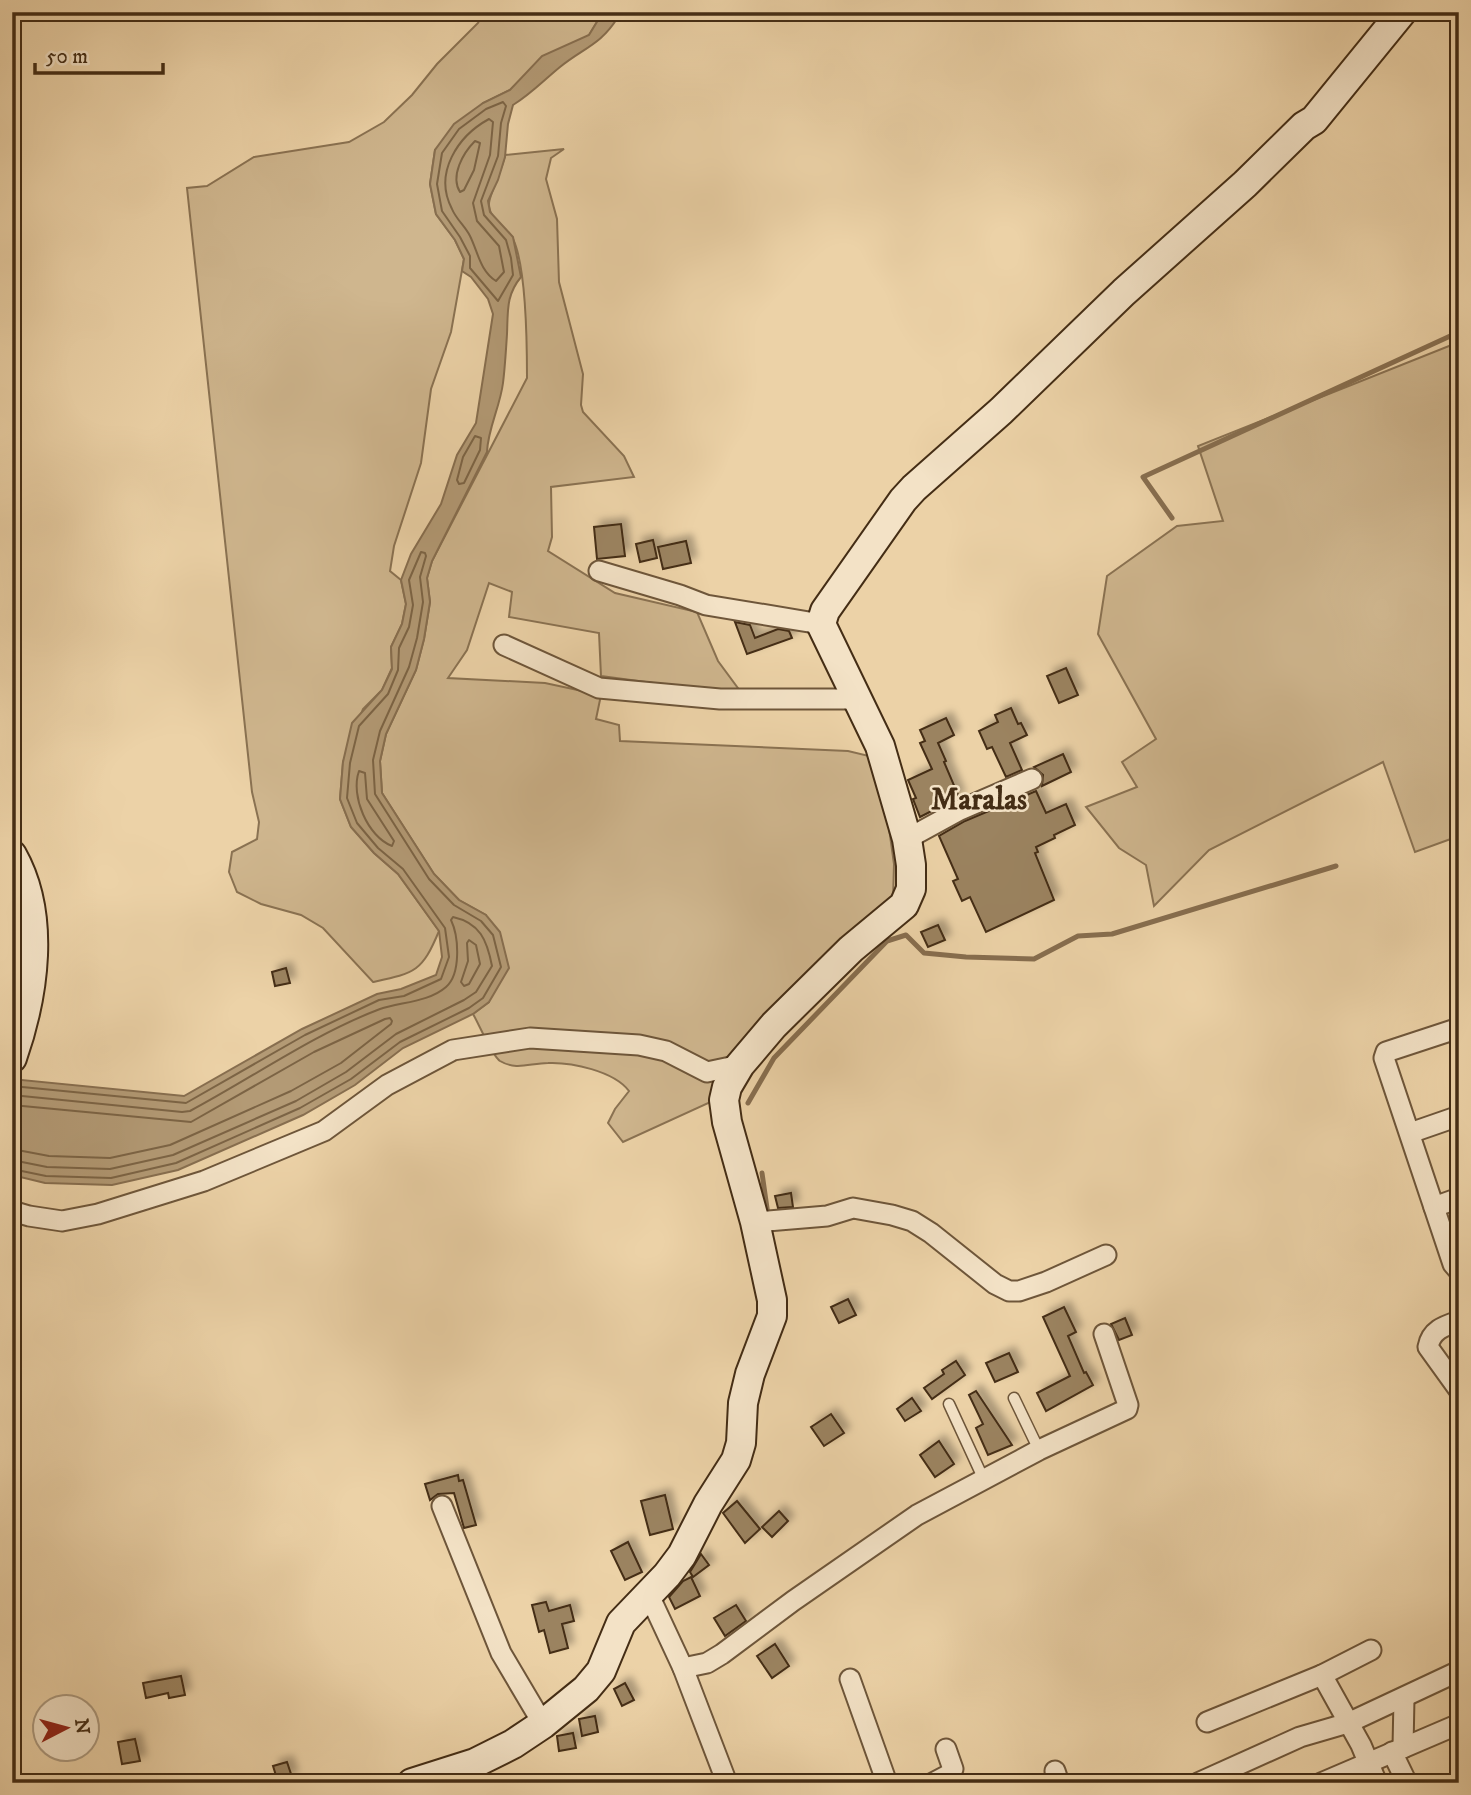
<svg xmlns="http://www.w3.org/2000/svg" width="1471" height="1795" font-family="'IM FELL DW Pica',serif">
<defs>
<filter id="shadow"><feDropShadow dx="6" dy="-6" stdDeviation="3.5" flood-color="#0004"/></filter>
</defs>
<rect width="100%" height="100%" fill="#ecd2a7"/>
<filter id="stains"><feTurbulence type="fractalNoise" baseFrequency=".00286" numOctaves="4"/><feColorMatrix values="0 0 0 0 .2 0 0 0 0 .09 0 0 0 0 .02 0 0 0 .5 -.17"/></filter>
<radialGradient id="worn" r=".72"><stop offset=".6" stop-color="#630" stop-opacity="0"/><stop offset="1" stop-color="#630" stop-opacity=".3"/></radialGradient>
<g fill="#cfb68e" stroke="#8a7252" stroke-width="2">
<path d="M 484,12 L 603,12 L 589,35 L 524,76 L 510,90 L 483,103 L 435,150 L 430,184 L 436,214 L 455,240 L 464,259 L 451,332 L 431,389 L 421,463 L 394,546 L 390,571 L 401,580 L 406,604 L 402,624 L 391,647 L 392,668 L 382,690 L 363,709 L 343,762 L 340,799 L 351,827 L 374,853 L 398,874 L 439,931 C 422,972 415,973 373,982 L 323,928 L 301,915 L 261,904 L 237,892 L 229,872 L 232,852 L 257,839 L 259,822 L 252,792 L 187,188 L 207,186 L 254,157 L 349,142 L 384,122 L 412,95 L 437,64 L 478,23 Z"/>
<path d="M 564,149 L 551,158 L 546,179 L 557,219 L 559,282 L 583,374 L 581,405 L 583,412 L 624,456 L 634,477 L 551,487 L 552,537 L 548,551 L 615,593 L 697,612 L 718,661 L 743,695 L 601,676 L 599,633 L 509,617 L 512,592 L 489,583 L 467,650 L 448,678 L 545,683 L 601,695 L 596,719 L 619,725 L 620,741 L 848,751 L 869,756 L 888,821 L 894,864 L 893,900 L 715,1100 L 623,1142 L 608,1123 L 615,1109 L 629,1091 C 614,1071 571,1062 548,1063 C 530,1063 517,1071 500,1061 C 492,1056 479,1024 473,1014 L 489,1002 L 486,915 L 459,900 L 434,874 L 382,793 L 380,761 L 386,734 L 416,670 L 424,639 L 430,602 L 427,578 L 432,561 L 527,378 C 527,346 526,266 513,239 C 507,226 490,221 489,205 C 488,197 503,168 505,155 Z"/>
<polygon points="1459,342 1459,836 1415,852 1383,762 1209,850 1154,906 1146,865 1119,848 1086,807 1137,787 1122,762 1156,739 1098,634 1107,576 1177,526 1223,521 1198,446"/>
</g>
<path fill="#b39a75" stroke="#876e4f" stroke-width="2" d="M 603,12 L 714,12 L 695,18 L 618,17 C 601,45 583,48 560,67 C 544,80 531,94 513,105 L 508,124 L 505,157 L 498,180 L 488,201 L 490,212 L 513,237 L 521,277 C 506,295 508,311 507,334 C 506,350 505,367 503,383 C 500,407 488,428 487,452 L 432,561 L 427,578 L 430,602 L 424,639 L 416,670 L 386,734 L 380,761 L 382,793 L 434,874 L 459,900 L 486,915 L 500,932 L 509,968 L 489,1002 L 473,1014 L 403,1048 L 355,1085 L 303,1115 L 178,1170 L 112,1185 L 45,1183 L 12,1175 L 12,1079 L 184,1096 L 302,1029 L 377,994 L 401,989 L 436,975 L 442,957 L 439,931 L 398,874 L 374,853 L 351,827 L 340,799 L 343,762 L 352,723 L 382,690 L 392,669 L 391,647 L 402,624 L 406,604 L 401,580 L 411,554 L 441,504 L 457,455 L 476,423 L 493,314 L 488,299 L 471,277 L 462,271 L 464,259 L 455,240 L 436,214 L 430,184 L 435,150 L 454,124 L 483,103 L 510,90 L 542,56 L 589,35 Z"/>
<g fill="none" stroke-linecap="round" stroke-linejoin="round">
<g stroke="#7c6445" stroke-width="2">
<polygon points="503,102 506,106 501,123 498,156 481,201 484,215 506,240 511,258 513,275 498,301 470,268 470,256 460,237 442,211 437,184 442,153 459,129 486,109"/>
<path d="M 489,119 L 493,122 L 490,155 L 473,203 L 477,221 L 499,246 L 504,272 L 496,281 C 480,271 478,252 470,236 C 465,226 456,219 452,209 C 433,173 458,136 489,119 Z"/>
<path d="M 475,141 L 480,143 L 474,170 L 464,190 L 460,192 C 450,176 463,153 475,141 Z"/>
<polygon points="475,436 481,438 480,450 464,483 459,484 457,480 463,457"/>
<path d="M 359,771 L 365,773 L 367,799 L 394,841 L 392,846 C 368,837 350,796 359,771 Z"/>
<polygon points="469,940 476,945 480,964 469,984 464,986 461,982 468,961 467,943"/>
<polyline points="12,1086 186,1103 305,1035 379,1000 404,996 441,979 449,957 445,928 403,869 378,848 357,823 347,798 350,763 359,726 388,694 398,670 399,648 409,627 413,605 409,580 421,552 425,553 426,556 420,577 423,602 417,638 409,667 380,731 373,760 375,794 429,879 454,905 481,921 493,935 501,967 483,998 469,1008 400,1042 351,1079 300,1108 176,1163 111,1178 46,1176 12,1169"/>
<path d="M 12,1095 L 182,1112 L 190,1111 C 252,1078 314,1034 380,1009 C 401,1002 429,1002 446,987 C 461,974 459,937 451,920 L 453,917 C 480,923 487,940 492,966 L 476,992 L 464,1000 L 396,1034 L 346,1072 L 296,1101 L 173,1155 L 110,1169 L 47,1167 L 12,1160"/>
<polyline points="12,1105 191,1122 314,1052 385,1019 390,1018 392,1021 391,1024 341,1063 291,1091 170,1145 110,1158 49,1156 12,1149"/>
</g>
<g stroke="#876e4f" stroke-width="5">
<polyline points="1172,518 1143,477 1459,332"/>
<polyline points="748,1103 774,1058 887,941 906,935 924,953 966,957 1034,959 1078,936 1112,934 1336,866"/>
<polyline points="762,1173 768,1215"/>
</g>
</g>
<g fill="#9b8361" stroke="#442d15" stroke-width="2" filter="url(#shadow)">
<polygon points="621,524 625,556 597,559 594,527"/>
<polygon points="653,540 657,558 640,562 636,544"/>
<polygon points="686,541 691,563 663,569 658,547"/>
<polygon points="735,622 750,625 755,638 778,629 789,631 792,638 747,654"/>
<polygon points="1066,668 1078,695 1059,703 1047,676"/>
<polygon points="1011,708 1018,724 1021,723 1027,735 1010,743 1022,770 1006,777 992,747 987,749 979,731 998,722 995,715"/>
<polygon points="946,718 954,735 938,743 946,761 944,762 959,797 920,817 913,799 916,798 908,780 932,769 920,743 925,741 920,730"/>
<polygon points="1063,754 1071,772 1042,786 1043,775 1034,767"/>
<polygon points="1036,791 1046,813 1066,804 1075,825 1054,835 1055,838 1036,847 1038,852 1035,853 1054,900 986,932 970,897 962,901 953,881 958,879 939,836 965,821"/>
<polygon points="938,925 945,940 928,947 921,932"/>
<polygon points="286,968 290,983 275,986 272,972"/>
<polygon points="791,1193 793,1207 778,1208 775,1196"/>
<polygon points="848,1299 856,1315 839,1323 831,1307"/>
<polygon points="1064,1307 1076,1332 1068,1336 1084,1373 1086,1372 1093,1385 1046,1411 1037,1393 1070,1376 1043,1317"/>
<polygon points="1125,1318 1132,1335 1119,1340 1111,1324"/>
<polygon points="1009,1353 1018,1372 995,1382 986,1363"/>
<polygon points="956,1361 965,1375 932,1399 924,1388 944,1374 942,1370"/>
<polygon points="976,1391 1012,1445 988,1455 976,1428 983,1424 969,1395"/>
<polygon points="912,1398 921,1411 905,1421 897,1409"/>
<polygon points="831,1414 844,1433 824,1446 811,1427"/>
<polygon points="939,1441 954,1464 935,1477 920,1455"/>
<polygon points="458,1475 459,1481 463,1480 476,1525 464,1528 454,1493 438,1494 430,1500 425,1484"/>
<polygon points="665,1495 673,1529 650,1535 641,1501"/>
<polygon points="737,1501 760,1529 745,1543 723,1513"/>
<polygon points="779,1511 788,1521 772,1537 762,1527"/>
<polygon points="628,1542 642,1572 625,1580 611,1551"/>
<polygon points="701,1554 709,1565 693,1577 690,1572"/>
<polygon points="691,1577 700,1596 675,1609 669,1597 683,1581"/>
<polygon points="546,1602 549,1611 570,1605 574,1621 562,1624 568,1648 550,1653 544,1630 539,1632 532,1605"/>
<polygon points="736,1605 746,1621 725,1636 714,1618"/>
<polygon points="775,1644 789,1666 772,1678 757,1656"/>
<polygon points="181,1676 185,1695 169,1698 168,1693 146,1698 143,1683"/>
<polygon points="625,1683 634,1700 622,1706 614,1689"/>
<polygon points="595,1716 598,1732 582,1736 579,1719"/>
<polygon points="573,1733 576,1748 559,1751 557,1736"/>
<polygon points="135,1739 140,1761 122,1764 118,1742"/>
<polygon points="287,1762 292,1777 278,1782 273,1766"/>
</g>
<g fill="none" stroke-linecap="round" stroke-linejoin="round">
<defs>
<g id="lane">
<polyline points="1014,1398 1039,1450"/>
<polyline points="949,1404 984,1480"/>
<polyline points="12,1775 14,1783"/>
</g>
<g id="street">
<polyline points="599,571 680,595 706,605 821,624"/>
<polyline points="504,645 599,688 720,699 857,699"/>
<polyline points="907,839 960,810 1032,779"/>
<polyline points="1459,1028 1386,1052 1384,1058 1453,1264 1459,1271"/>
<polyline points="1410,1133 1459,1116"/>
<polyline points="1434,1207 1459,1198"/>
<polyline points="12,1211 29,1216 62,1221 98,1214 204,1181 324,1131 387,1085 453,1050 530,1038 639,1045 666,1051 707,1072 740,1065"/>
<polyline points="755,1222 827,1216 853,1208 892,1215 912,1221 931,1233 995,1284 1009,1291 1019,1291 1046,1282 1106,1255"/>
<path d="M 1459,1321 C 1444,1326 1431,1330 1428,1347 L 1459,1390"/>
<polyline points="442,1506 501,1653 543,1724"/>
<polyline points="648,1593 683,1668 727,1783"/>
<polyline points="1371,1650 1322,1675 1361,1745 1377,1783"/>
<polyline points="683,1668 707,1663 722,1654 793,1601 917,1515 1039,1450 1127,1409 1128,1405 1104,1334"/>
<polyline points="850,1679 887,1783"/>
<polyline points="1207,1722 1322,1675"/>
<polyline points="1403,1748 1404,1698"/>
<polyline points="1392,1752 1407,1783"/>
<polyline points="1055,1771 1059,1783"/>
<polyline points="933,1783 950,1774 953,1769 946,1749"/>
<polyline points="1198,1783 1300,1737 1348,1723 1459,1671"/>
<polyline points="1321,1783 1459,1724"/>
</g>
<g id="secondary">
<path d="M 12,855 C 46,915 34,995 12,1058"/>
<polyline points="412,1783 475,1763 513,1744 543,1724 586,1689 601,1671 621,1623 667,1575 682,1555 708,1504 736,1460 741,1443 743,1403 750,1374 772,1316 772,1300 755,1222 727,1122 724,1100 727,1087 740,1065 774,1025 851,949 904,905 911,889 911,865 907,839 880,746 821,624 825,611 903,500 914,488 1001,411 1124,292 1245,184 1304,126 1314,120 1402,12"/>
</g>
</defs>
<use href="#lane" stroke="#6e563a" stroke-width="13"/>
<use href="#street" stroke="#6e563a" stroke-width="23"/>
<use href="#secondary" stroke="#442d15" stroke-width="32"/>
<use href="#lane" stroke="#f3e2c6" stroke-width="10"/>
<use href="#street" stroke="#f3e2c6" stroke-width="19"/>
<use href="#secondary" stroke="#f3e2c6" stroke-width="28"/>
</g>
<g text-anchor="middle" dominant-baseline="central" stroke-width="5" stroke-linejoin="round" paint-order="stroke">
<g font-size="30" font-weight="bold" fill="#442d15" stroke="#f3e2c6">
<text x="979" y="800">Maralas</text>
</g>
</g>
<rect width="1471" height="1795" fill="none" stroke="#ecd2a7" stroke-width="42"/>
<rect x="14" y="14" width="1443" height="1767" fill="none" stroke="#442d15" stroke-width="3.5"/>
<rect x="21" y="21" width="1429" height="1753" fill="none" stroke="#442d15" stroke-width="2"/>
<g transform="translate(66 1728) rotate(84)"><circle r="33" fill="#f3e2c6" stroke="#ad9a7f" stroke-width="2"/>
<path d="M0-5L12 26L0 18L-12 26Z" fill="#8f2418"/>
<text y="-10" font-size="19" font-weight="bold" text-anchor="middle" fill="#442d15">N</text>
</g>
<path d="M35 63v10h128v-10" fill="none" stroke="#442d15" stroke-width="3.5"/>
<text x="46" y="63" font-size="21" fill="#442d15" stroke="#f3e2c6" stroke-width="5" paint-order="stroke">50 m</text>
<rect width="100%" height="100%" filter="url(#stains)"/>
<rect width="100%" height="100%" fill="url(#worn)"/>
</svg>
